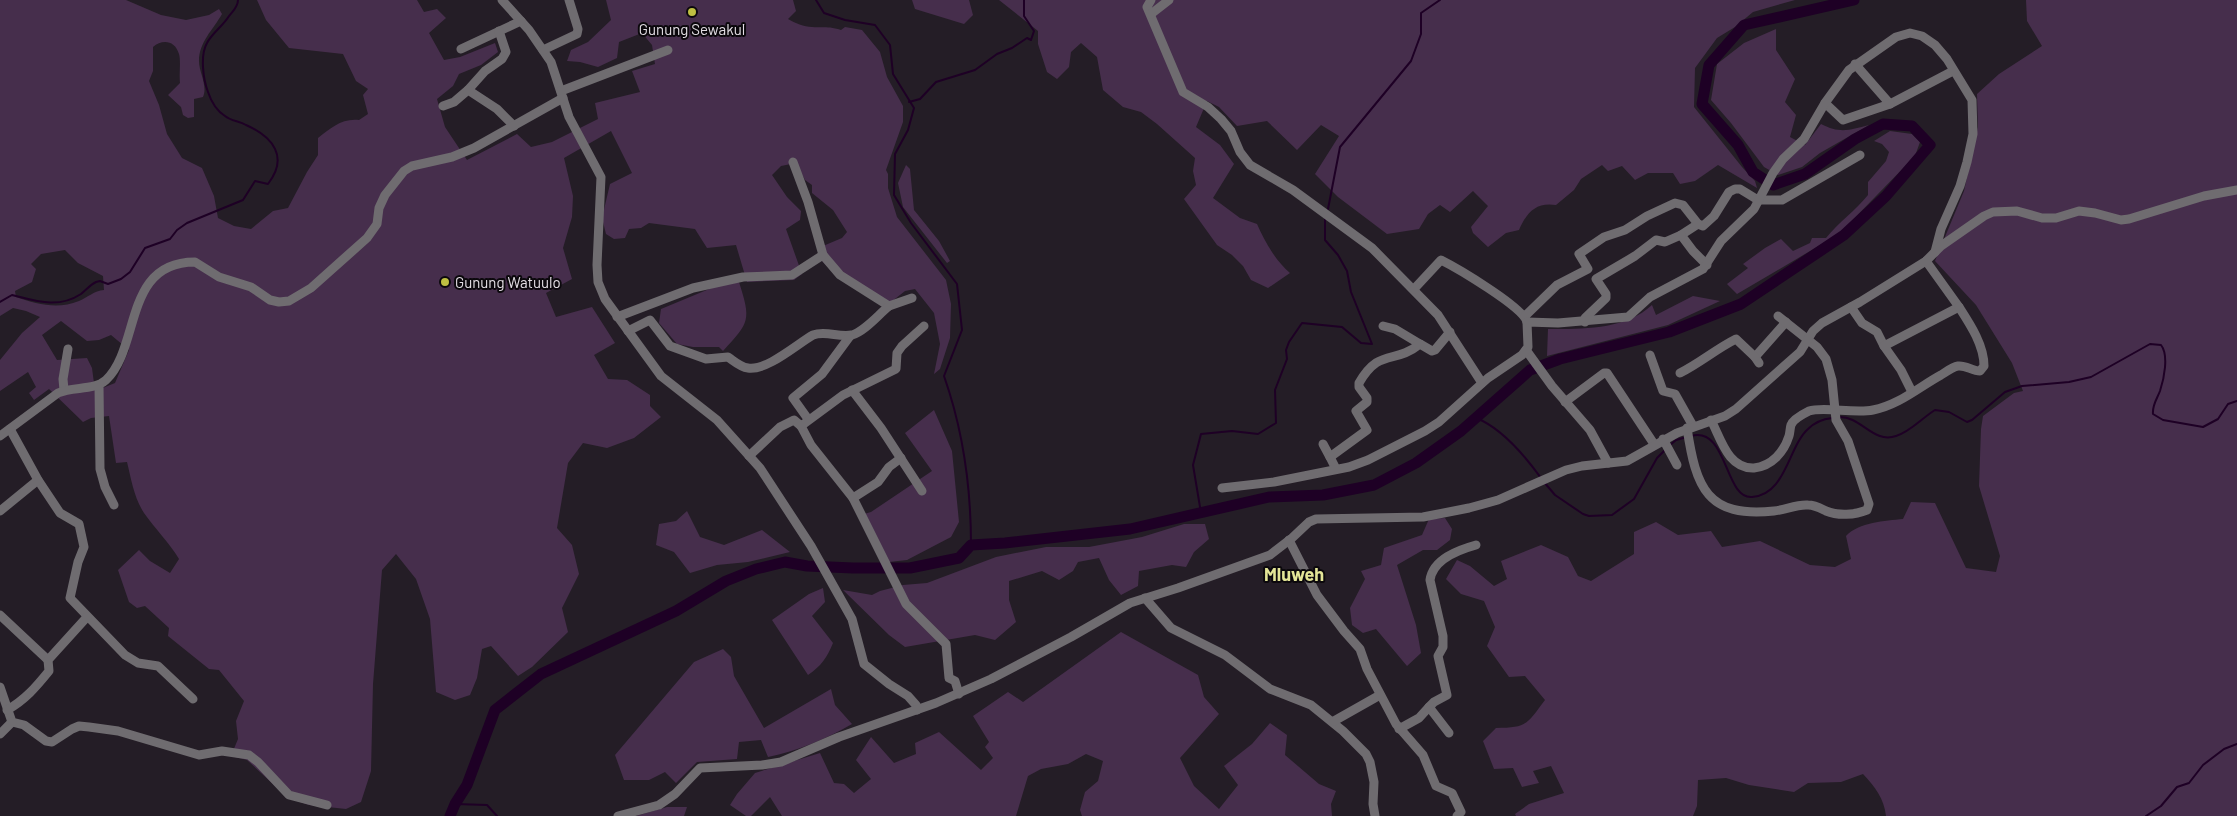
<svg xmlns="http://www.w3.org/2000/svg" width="2237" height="816" font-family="Barlow,sans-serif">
<rect width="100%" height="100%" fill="#241d26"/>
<g fill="#462e4c" fill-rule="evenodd">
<path d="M 0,0 L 126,0 L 161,15 L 186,20 L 209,15 L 219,9 L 222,14 C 213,30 199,42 199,61 C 199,73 208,85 203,97 L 194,99 L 194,117 L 188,118 L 183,115 L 181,107 L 168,95 L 180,83 C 179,76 181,60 179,54 C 175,40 162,39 153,47 L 153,71 L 149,81 L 159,105 L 167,134 L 182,158 L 202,168 L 214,196 L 218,218 L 234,226 L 251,229 L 273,211 L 288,208 L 307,172 L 318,155 L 318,138 C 331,128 342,118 359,120 L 368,114 L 363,95 L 368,89 L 356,81 L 343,54 L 289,48 L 266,20 L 257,0 L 417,0 L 424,12 L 437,9 L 446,18 L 429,33 L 444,60 L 460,57 L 495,43 L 498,52 L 481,65 L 459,74 L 453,86 L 437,99 L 445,127 L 467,160 L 517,134 L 531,147 L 552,142 L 598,119 L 595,103 L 640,92 L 632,71 L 655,64 L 652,45 L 642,33 L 619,42 L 617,58 L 598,67 L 580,62 L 567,61 L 571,50 L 588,42 L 611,20 L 606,0 L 793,0 L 796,11 L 788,19 C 795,23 804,27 812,27 C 824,28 828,26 841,30 L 845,27 L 862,30 L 880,52 L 887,77 L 903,106 L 903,122 L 886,170 L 888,174 L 888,188 L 897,217 L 946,280 L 951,304 L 950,338 L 940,369 L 934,374 L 940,344 L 934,313 L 915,289 L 905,291 L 886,306 L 831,270 L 821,260 L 823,246 L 842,238 L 847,232 L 833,210 L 812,193 L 812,185 L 805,180 L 796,163 L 781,166 L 772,175 L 787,197 L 801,211 L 800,220 L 786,229 L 802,274 L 794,280 L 747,282 L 736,245 L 707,248 L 695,229 L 649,223 L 641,228 L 629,229 L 625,238 L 614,239 L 606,234 L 602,218 L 610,184 L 632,173 L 611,131 L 564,158 L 573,196 L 572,217 L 563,248 L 572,279 L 546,293 L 556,317 L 592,307 L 615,343 L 594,355 L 608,379 L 627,380 L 650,395 L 650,406 L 661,417 L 634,438 L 607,448 L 583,443 L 568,463 L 557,528 L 572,545 L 579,574 L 562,608 L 568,632 L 532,667 L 518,676 L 491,646 L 482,649 L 477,678 L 470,695 L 455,700 L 436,692 L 430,619 L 416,579 L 396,554 L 382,570 L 373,684 L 371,771 L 361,802 L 346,809 L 309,805 L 288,798 L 247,760 L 231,756 L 238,739 L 236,721 L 244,701 L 219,670 L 209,669 L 168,636 L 169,628 L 145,606 L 137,608 L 129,602 L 118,570 L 139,550 L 150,561 L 170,573 L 179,559 C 169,542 155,529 144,513 C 134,498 131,478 127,462 L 116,463 L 109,416 L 91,418 L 83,422 L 49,389 L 34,400 L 29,393 L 36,387 L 28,372 L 0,391 L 0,360 L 22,333 L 40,317 L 26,311 L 13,308 L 0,316 ZM 65,250 L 78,263 L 103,276 L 104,290 C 94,291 88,297 79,301 C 57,310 37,304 16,297 L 15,291 L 32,282 L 36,269 L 31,264 L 41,254 ZM 61,321 L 87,341 L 99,340 L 111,335 L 129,350 L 115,383 L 95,391 L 92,368 L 87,358 L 57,360 L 42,335 Z"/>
<polygon points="912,0 969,0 973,15 964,24 915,9"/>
<path d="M 999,0 L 1795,0 L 1753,12 L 1735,27 L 1717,38 L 1695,68 L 1694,107 L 1742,167 L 1755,181 L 1757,188 L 1718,165 L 1695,181 L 1680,184 L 1673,173 L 1648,173 L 1635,180 L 1622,166 L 1608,171 L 1602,165 L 1581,179 L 1574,190 L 1556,205 C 1536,202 1527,212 1519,230 L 1506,233 L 1488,247 L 1473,233 L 1471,227 L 1488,206 L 1473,191 L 1450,212 L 1440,205 L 1428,214 L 1419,229 L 1387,234 L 1338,197 L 1315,174 L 1339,136 L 1321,125 L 1297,150 L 1267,121 L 1237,126 L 1219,107 L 1207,101 L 1196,127 L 1220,145 L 1234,164 L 1213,198 L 1240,218 L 1257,224 C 1265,242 1275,260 1290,273 L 1268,288 L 1251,280 L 1243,266 L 1232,255 L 1217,245 L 1184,199 L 1196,185 L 1193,171 L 1195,158 L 1157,124 L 1141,112 L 1123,107 L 1103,90 L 1097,57 L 1081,43 L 1071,52 L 1069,67 L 1057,79 L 1047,72 L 1038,44 L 1038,31 Z"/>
<path d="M 2026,0 L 2237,0 L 2237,816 L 1886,816 C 1884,798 1875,787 1863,774 L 1841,782 L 1808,783 L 1794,792 L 1749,785 L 1726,778 L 1698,780 L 1697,806 L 1693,816 L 1516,816 L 1515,814 L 1529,804 L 1564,793 L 1551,766 L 1533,771 L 1539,783 L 1522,787 L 1513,768 L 1494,769 L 1483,741 L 1496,728 C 1527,728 1527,724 1545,700 L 1525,676 L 1509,677 L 1487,646 L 1495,627 L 1484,601 L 1461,594 L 1446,579 L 1457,560 L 1470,566 L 1494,586 L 1507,579 L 1501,561 L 1541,545 L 1568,557 L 1578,576 L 1591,581 L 1634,554 L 1634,532 L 1656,522 L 1678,535 L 1711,531 L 1722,547 L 1760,541 L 1810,565 L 1835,567 L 1851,559 L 1846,536 C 1859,522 1885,521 1903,519 L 1911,502 L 1935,503 L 1966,568 L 1996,572 L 2000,556 L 1979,486 L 1981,429 L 1983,416 L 2014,393 L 2023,391 L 2012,363 L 1976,305 L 1935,261 L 1964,191 L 1978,127 L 1977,94 L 1999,74 L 2042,46 L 2027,21 Z"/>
<path d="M 1776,29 L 1776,50 L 1795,79 L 1785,102 L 1796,115 L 1790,137 L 1805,145 L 1821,124 C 1840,134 1850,130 1869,125 L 1820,153 L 1802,167 L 1778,175 L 1764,167 L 1731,123 L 1711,100 L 1717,64 L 1744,43 Z"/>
<path d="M 1890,131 L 1912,134 L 1920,142 L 1915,156 L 1839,234 L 1737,294 L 1727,284 L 1748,268 L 1743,264 L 1765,248 L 1781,239 L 1793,251 L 1810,243 L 1812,238 L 1826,238 C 1839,222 1855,211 1868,195 L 1868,182 L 1886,161 L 1889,152 L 1882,144 L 1874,141 Z"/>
<polygon points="906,165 910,169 914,210 939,241 950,261 947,263 903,207 898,183"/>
<path d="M 739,282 C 751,320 750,322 723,351 L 719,347 L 693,347 L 677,344 L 659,323 L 661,309 L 714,287 Z"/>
<path d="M 1693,296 L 1720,301 L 1668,325 L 1547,356 L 1548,329 C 1583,329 1625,330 1652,305 L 1656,315 Z"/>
<polygon points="934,410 952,451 959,522 951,537 907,560 889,562 864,514 871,512 932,471 905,433"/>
<polygon points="687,511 700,537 724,545 762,530 790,552 748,562 717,565 690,573 674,552 656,545 659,524 676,521"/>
<polygon points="1445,518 1452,529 1450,540 1437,550 1423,550 1397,565 1416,625 1421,653 1407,666 1376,629 1363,633 1352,625 1350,608 1365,579 1361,571 1381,565 1384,548 1422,535 1429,519"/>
<polygon points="1184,524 1205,524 1209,539 1194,552 1186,567 1172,565 1139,571 1138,586 1121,595 1109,580 1099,558 1078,562 1073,571 1059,580 1042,571 1009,581 1009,600 1016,622 995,640 975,635 905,647 889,635 843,590 872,595 880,591 903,585 927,583 996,557 1046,547 1089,547 1142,537"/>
<path d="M 823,588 L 825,602 L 812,616 L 833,643 C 827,658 821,666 808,675 L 772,620 L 809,594 Z"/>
<polygon points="1121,632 1198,675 1204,697 1219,714 1180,758 1194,786 1219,809 1238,785 1224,766 1252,744 1270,723 1287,735 1285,755 1319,784 1336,791 1331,804 1332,816 1082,816 1080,810 1085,792 1098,781 1103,761 1086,754 1068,764 1041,769 1028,776 1016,816 782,816 770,797 751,816 746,816 730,805 737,794 755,773 820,753 834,783 844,784 854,793 871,779 856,760 871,737 894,763 916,754 915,743 939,732 981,770 993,758 985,747 989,742 973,716 1008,692 1023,702"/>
<path d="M 723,649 L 731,657 L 734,676 L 764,728 L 831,689 L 835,705 L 852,724 C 826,739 797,751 768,757 L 761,740 L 739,742 L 737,759 L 697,762 L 676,783 L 665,772 L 649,780 L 624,780 L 615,755 L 694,662 Z"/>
<polygon points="667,807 687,807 684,816 636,816"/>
</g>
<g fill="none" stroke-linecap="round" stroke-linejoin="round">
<g stroke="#1e0025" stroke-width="2">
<path d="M 816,0 L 824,13 L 845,20 L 875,25 L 890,45 L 893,74 L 914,108 L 908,130 L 895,154 L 894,195 L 911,223 L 957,284 L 962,330 L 944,376 C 963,430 971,488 971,545"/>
<polyline points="909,102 920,99 936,82 975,70 997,54 1012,48 1027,38 1031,40 1034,31 1024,16 1024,0"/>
<polyline points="1328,209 1340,147 1411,61 1421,34 1421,13 1440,0"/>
<path d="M 0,302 L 12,295 C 36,301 58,309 81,294 C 86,290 90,285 96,282 L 100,281 L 108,284 L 121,279 L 130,272 L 145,248 L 170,239 L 177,230 L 187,223 L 243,200 L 255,181 L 268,184 C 289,157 273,137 246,125 C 239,121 231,121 225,116 C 217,111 211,101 208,92 C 203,79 200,55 207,43 C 212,33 223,26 229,16 C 233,11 238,7 238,0"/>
<path d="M 1839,417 C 1861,416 1873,444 1896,436 C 1910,432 1922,418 1935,410 L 1949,412 L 1967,422 L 1972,420 L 2005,392 L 2022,386 L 2069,382 L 2091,377 L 2150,344 L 2161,345 C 2169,355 2164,379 2160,391 C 2157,399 2152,405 2153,414 L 2163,420 L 2203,427 L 2218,419 L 2228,404 L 2237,401"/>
<path d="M 1476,418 C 1502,428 1525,456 1541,478"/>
<path d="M 1691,436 C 1728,426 1724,499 1752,497 C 1786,495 1788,447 1808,429 C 1814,423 1823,419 1832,418"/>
<polyline points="1669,446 1676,440 1687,437"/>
<polyline points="1544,482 1555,495 1583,514 1589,516 1612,515 1634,499 1657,458 1666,449"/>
<polyline points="1201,513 1193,465 1201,434 1232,431 1258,434 1276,423 1275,390 1287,359 1286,350 1289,342 1302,323 1342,327 1361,343 1372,344 1351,292 1347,271 1338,255 1325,240 1325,218"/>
<polyline points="455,804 487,805 497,816"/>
<polyline points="2146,816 2161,806 2177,787 2189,783 2203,765 2224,749 2237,744"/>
</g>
<polyline stroke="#1e0025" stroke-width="11" points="450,816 455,804 467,785 495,710 541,674 676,611 726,581 756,569 785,562 807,566 853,568 910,568 959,558 971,545 1005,543 1130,529 1269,497 1323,495 1374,485 1416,463 1461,431 1530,370 1560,359 1669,332 1741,304 1844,235 1886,196 1930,145 1912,126 1883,124 1855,139 1805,174 1773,185 1753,172 1738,145 1702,104 1709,65 1744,25 1854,0"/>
<g stroke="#6f6c70" stroke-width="9">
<polyline points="502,0 529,30 551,62 569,117 601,177 597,265 598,282 605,299 661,376 717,420 760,468 811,546 852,619 864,664 889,684 908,696 916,705 917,710"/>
<polyline points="1151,0 1147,7 1183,92 1208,107 1221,119 1231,131 1240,152 1250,165 1293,190 1372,248 1438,315 1482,383"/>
<polyline points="1151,14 1169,0"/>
<polyline points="461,49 521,21"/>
<polyline points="543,50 577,34 578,29 569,0"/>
<polyline points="1855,64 1890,104 1953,71"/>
<polyline points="468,90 485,71 502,59 506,52 499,31"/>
<polyline points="561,91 668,50"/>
<polyline points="1825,103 1843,120 1890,104"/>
<polyline points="443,106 454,102 468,90 497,109 514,126"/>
<polyline points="793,162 808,202 823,255 840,275 889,306 912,298"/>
<polyline points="1698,224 1681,235 1693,251 1707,265"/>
<path d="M 1414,289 L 1441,260 C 1457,268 1523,307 1527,322"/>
<polyline points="1851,307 1862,323 1877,332 1884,346"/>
<polyline points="1525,316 1557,285 1588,269 1579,254 1604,237 1625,230 1647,216 1675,203 1683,205 1698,224 1703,226 1714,216 1729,192 1735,189 1740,189 1758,200 1782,200 1860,155"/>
<polyline points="617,317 693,288 743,277 792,275 823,255"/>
<polyline points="1585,322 1585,318 1606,298 1606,294 1596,279 1635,256 1656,240 1665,242 1681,235"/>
<polyline points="1383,326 1395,329 1420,344"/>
<path d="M 628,331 L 650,320 L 670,346 L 706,359 L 728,357 C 734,361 740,367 748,368 C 767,371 797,344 813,335 C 826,330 839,338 852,335 C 865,331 878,315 889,306"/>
<polyline points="1526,350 1552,386 1590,430 1608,463"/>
<polyline points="1650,355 1663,391 1675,394 1693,426"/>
<polyline points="1759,363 1755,357 1786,322"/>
<path d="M 1680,373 C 1700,363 1716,349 1736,339 L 1755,357"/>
<polyline points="99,385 100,469 105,487 114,505"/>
<polyline points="64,390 63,379 68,349"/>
<polyline points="852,390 881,428 922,491"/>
<polyline points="1912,392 1901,370 1884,346 1959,307 1926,261"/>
<polyline points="1565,402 1604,373 1607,373 1654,444"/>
<polyline points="808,419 793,398 822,374 850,336"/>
<path d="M 1711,420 C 1721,439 1728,469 1754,468 C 1772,466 1784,452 1789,436 C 1790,433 1790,428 1791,425 C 1793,419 1803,414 1809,411 C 1824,406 1854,414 1873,410 C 1899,405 1919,387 1941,375 C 1946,372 1952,367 1958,366 C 1966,365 1972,371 1980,371 L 1984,366 C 1984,345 1970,324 1959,307"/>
<polyline points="801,426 811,445 853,498 906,604 946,644 949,678 955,681 959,694"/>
<path d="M 1687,428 C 1696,488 1707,518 1774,511 C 1785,510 1797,504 1808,505 C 1815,505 1820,508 1826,511 C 1838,516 1855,515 1867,510 L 1869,504 L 1848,441 L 1836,420 L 1832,380 L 1826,359 L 1817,347 L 1778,316"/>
<polyline points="10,429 38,480 60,513 79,524 84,547 78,562 70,598 125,655 138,663 158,666 193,699"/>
<path d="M 0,436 L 58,393 C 73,386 94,391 106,380 C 141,347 123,262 195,262 L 219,277 L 251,287 L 270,300 L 279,302 L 289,301 L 311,288 L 367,238 L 377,224 L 379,208 L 385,195 L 404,171 L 412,166 L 452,157 L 474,148 L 563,98"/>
<polyline points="1663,439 1677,465"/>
<polyline points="1323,444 1330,457"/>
<polyline points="749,456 780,427 794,420 801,426 843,395 896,369 897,353 902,346 924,326"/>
<path d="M 1336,469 L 1330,457 L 1367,430 L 1356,411 L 1367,402 L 1367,398 L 1359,387 L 1359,383 C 1380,347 1394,365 1420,344 L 1432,351 L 1435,350 L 1450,332"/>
<polyline points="1222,488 1274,482 1349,467 1368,460 1425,431 1439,422 1488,378 1522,355 1528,347 1527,322 1558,323 1628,317 1650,297 1703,269 1721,241 1754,209 1773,173 1783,159 1804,139 1825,103 1849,70 1896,37 1910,33 1922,36 1935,45 1947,59 1972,100 1973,134 1967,162 1960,186 1941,229 1935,252"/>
<polyline points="853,498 878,482 889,467 901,458"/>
<polyline points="0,511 38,480"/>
<polyline points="1289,540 1317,595 1344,631 1360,649 1367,669 1396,724 1423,755 1436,786 1452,793 1461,812 1457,816"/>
<polyline points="1145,598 1171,628 1225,655 1270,689 1311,705 1343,731 1366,754 1370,762 1374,782 1373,804 1375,816"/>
<polyline points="0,615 48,660"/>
<polyline points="0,687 12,722 24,725 46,741 52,742 72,729 79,726 89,727 118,731 199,755 222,751 249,755 258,762 289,795 327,805"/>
<path d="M 7,710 C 25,700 36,687 49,671 L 48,660 L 87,617"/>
<polyline points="1334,721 1380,695"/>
<polyline points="1399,729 1419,718 1429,707"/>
<path d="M 1449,733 L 1429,707 L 1434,702 L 1447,695 L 1438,656 L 1443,647 L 1443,636 L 1430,580 C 1433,559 1458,550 1476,545"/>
<polyline points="0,734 12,722"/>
<polyline points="618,816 659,805 675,794 700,768 762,765 781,762 839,737 936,703 991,679 1071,637 1130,603 1178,588 1270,555 1292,538 1309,522 1316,519 1423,517 1469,508 1498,500 1566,470 1582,466 1627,461 1677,433 1725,416 1736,409 1800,352 1813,331 1822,323 1860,302 1926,261 1941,246 1984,216 1993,212 2017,211 2042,218 2056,218 2079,211 2095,213 2121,220 2129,219 2204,196 2237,190"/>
</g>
</g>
<g fill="#bebf42" stroke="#0b080c" stroke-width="2">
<circle cx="692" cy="12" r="5"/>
<circle cx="445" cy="282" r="5"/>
</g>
<g text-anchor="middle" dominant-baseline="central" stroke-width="4" stroke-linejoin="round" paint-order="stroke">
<g font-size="15" fill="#e3dee4" stroke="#0b080c">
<text x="692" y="29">Gunung Sewakul</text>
<text x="455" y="282" text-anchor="start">Gunung Watuulo</text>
</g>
<g font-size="18" font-weight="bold" fill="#e3e597" stroke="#0b080c">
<text x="1294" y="574">Mluweh</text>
</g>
</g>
</svg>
